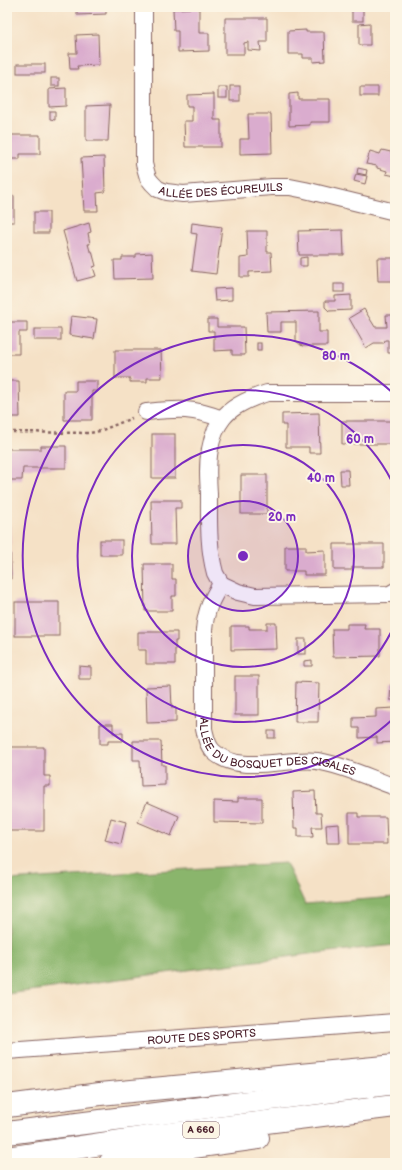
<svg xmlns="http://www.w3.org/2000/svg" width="402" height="1170" font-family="'Balsamiq Sans',sans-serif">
<rect width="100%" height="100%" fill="#fcf5e5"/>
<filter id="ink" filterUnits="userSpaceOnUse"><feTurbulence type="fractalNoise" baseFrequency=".025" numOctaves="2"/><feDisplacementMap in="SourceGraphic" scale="8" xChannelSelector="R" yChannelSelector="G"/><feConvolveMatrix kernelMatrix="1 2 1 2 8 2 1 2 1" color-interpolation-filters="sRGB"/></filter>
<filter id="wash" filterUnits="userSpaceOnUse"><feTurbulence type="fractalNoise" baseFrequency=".012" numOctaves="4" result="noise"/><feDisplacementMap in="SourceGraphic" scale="16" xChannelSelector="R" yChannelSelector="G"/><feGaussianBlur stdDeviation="0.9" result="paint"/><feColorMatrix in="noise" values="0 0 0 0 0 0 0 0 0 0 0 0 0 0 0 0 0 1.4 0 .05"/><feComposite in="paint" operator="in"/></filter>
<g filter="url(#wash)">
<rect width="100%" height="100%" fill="#f5e1c6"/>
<polygon fill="#8ab56c" stroke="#6a6a4c" points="286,863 305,904 395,897 395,945 309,954 7,994 7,880"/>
<g id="blocks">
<g fill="#daacce">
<polygon points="77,7 106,7 106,14 77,15"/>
<rect x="352" y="7" width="11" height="14"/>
<polygon points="199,8 199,33 209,33 209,51 178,52 178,31 174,31 173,9"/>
<polygon points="225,18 267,18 267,42 260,42 261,51 248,50 248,42 244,43 244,54 225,54"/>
<polygon points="370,23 370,45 359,45 359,24"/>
<polygon points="306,30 306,32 324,32 325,61 313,62 313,58 303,58 303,54 288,54 288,31"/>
<polygon points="98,34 99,65 77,66 78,69 70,69 69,53 77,53 76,35"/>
<rect x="17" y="64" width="28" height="9"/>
<rect x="51" y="78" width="8" height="8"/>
<rect x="230" y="86" width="10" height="15"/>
<rect x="218" y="87" width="9" height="11"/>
<rect x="360" y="87" width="18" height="9"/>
<polygon points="66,88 66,106 49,107 49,89"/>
<polygon points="298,93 298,99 330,99 330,122 310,122 310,125 289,126 289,94"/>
<polygon points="214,94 214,120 221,120 221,147 185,147 184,121 192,121 192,106 187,106 187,95"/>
<polygon points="110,105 108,141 86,141 86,106"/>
<polygon points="50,111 55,111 55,120 50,119"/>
<polygon points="248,114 271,114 272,153 240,154 240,139 249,139"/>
<polygon points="7,135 40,135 40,154 20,154 20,159 7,159"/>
<polygon points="382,150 395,153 395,176 386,174 387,171 377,168 377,166 366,164 370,151 380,154"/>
<polygon points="104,157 105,192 97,193 98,211 84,211 81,158"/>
<polygon points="358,168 367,170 366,175 357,173"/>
<polygon points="356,174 367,176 365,184 354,181"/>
<rect x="7" y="196" width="7" height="26"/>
<rect x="34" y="212" width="15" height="21"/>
<polygon points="89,223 91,232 88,233 90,244 88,244 90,251 92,251 96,266 93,267 96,276 77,281 63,231"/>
<polygon points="192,223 222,227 216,274 192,271 197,234 191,233"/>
<polygon points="343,230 344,255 299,255 298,231"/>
<polygon points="247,231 267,231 267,252 271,252 272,271 249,272 249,277 240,277 240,258 248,257"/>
<polygon points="152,253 153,278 115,279 114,260 122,260 122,257 136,257 136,254"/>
<polygon points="307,257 307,266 300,266 300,258"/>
<polygon points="377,258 395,258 395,281 378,281"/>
<rect x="334" y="284" width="10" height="8"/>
<polygon points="232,288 232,300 215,301 214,289"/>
<polygon points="351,295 351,310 329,311 325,307 325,301 335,301 335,296"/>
<polygon points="364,309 375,327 387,327 386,315 395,315 395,353 388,353 388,340 385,340 384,343 374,343 366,348 349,318"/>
<polygon points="319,311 319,332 327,332 327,346 302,346 296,341 296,322 281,322 281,332 267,332 266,312"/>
<polygon points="71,316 97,319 94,339 69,335"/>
<polygon points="208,319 217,319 217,327 244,327 245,355 232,355 232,350 214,351 214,331 208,331"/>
<polygon points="7,322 27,322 27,332 19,332 19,354 7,354"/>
<rect x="34" y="329" width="27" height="11"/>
<rect x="257" y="343" width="4" height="7"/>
<polygon points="115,350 161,350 162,378 147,378 147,382 130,382 130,378 115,378"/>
<polygon points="7,381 19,381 20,417 7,417"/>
<polygon points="76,381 97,381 97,391 92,391 92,420 64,420 64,391 76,391"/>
<polygon points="319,413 320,453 309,453 309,447 286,447 286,425 282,425 282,414"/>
<rect x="342" y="421" width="49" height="23"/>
<rect x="152" y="434" width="23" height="44"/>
<polygon points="41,446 66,446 66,468 23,468 22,480 7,480 7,449 41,449"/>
<polygon points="340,470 348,470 349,485 341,485"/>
<rect x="241" y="475" width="26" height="39"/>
<polygon points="151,500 181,500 181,508 175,508 176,544 152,544"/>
<polygon points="7,525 10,525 11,579 7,579"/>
<rect x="100" y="540" width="22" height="15"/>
<polygon points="334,544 384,544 384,567 352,567 352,570 334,570"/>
<polygon points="285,546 306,546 306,551 325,550 325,575 304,575 304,571 285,571"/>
<polygon points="144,564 172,564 172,579 176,579 176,596 172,596 172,611 145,611"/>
<rect x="15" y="602" width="44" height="34"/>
<polygon points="267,623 276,623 277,649 231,650 231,626 249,626 249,629 267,629"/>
<polygon points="347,624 365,624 364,629 380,629 380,656 333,657 332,629 347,629"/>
<polygon points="138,632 177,632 177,641 175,641 175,664 146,664 146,650 138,650"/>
<rect x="298" y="639" width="8" height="15"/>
<polygon points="312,660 312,666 304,666 304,661"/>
<polygon points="79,666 91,667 91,679 79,679"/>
<rect x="235" y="676" width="24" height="39"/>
<polygon points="296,682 319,683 318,722 295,722"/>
<polygon points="391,684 395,684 395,700 390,700"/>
<polygon points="171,686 172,708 176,708 176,722 147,723 146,687"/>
<polygon points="394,708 395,742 377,743 377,737 359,738 359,728 353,728 353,718 376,717 376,709"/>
<polygon points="100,724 113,724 113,733 123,733 123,741 108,741 108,744 100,744"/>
<rect x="268" y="731" width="7" height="7"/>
<polygon points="133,741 161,741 162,765 165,765 165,785 141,786 140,760 133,760"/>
<polygon points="7,747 44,747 44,776 50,776 50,786 44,786 44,831 7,831"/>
<polygon points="315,791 316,813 321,813 322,827 312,827 313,837 298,837 298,828 294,828 293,792"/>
<polygon points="238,798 262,798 262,823 214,822 214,801 238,802"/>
<polygon points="147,802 179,816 171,836 138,822"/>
<polygon points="349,813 358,813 358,817 386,817 387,844 349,844"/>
<polygon points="111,818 126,822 121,844 105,840"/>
<polygon points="339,824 340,843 327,843 326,825"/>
</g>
</g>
</g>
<g filter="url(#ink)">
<use href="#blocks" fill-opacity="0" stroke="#866361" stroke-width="1"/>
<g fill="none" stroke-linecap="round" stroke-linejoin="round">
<defs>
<g id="street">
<path id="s1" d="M 144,7 L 144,164 L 148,178 L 152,183 L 158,189 L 166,192 L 183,194 L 272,187 L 290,187 L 305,190 L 395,212"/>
<path id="s2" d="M 395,393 L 267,393 C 251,398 233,405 223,418 C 216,427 212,438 210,449 C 207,464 208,479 209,494 C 209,520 208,548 215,573 C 217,577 219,580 221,584 C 211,600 206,610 204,630 L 204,729 C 206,737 207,745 213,751 C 238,776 286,757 317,761 C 343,765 370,778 395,787"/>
<path d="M 146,412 C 177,409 192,407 222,419"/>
<polyline points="221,584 238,592 255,596 390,594 395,591"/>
<path id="s3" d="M 7,1051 L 395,1022"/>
</g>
<g id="highway">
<polyline points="7,1106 100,1094 395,1066"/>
<polyline points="7,1133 395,1083"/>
<polyline points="7,1158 162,1135 395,1106"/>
<polyline points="110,1163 193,1147 258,1138"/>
</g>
</defs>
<use href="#street" stroke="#866361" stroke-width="18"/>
<use href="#highway" stroke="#866361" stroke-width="24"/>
<polyline stroke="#866361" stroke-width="2.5" stroke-dasharray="3 3" stroke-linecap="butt" points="7,432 90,433 100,431 132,418"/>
<use href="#street" stroke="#fff" stroke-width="16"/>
<use href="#highway" stroke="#fff" stroke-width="22"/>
</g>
</g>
<circle cx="243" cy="556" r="55" fill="#7b2cbf" fill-opacity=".12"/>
<g fill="none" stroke="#7b2cbf" stroke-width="2">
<circle cx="243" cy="556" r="55"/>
<circle cx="243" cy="556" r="111"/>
<path d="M395 624A166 166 0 1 1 395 488"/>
<path d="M394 718A221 221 0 1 1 394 394"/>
</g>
<g text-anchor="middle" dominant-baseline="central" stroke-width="4" stroke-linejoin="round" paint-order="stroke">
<rect fill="#fcf5e5" stroke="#7f5f63" stroke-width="1" x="183" y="1122" width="36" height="16" rx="3"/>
<g font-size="10" font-weight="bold" fill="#4a1f2b">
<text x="201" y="1130">A 660</text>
</g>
<g font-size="11" fill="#4a1f2b" stroke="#fcf5e5">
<text stroke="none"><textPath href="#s1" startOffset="250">ALLÉE DES ÉCUREUILS</textPath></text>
<text stroke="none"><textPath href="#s2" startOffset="579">ALLÉE DU BOSQUET DES CIGALES</textPath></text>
<text stroke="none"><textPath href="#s3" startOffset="195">ROUTE DES SPORTS</textPath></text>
</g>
</g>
<circle cx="243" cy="556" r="6" fill="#7b2cbf" stroke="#fcf5e5" stroke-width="2"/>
<g font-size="12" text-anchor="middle" font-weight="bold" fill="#7b2cbf" stroke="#fcf5e5" stroke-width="4" stroke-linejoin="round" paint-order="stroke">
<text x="336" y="360">80 m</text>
<text x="360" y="443">60 m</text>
<text x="321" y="482">40 m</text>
<text x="282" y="521">20 m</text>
</g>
<rect width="402" height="1170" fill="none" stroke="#fcf5e5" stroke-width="24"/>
</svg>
